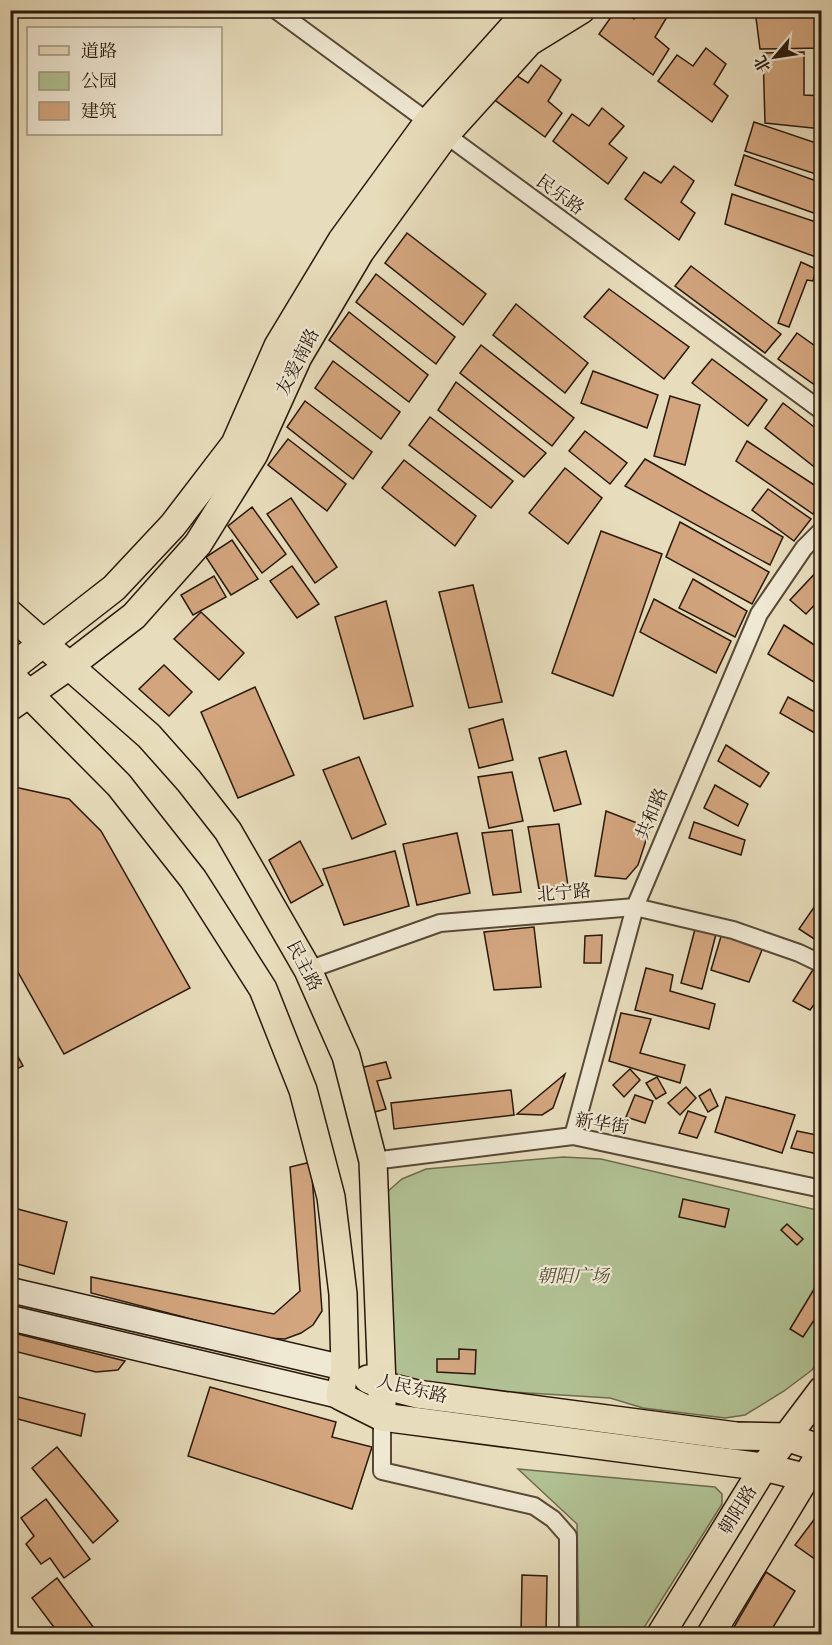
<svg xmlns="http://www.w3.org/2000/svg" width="832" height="1645" font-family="'IM FELL Double Pica','Noto Serif SC',serif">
<rect width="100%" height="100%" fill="#e7dcbb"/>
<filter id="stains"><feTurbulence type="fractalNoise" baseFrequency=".00333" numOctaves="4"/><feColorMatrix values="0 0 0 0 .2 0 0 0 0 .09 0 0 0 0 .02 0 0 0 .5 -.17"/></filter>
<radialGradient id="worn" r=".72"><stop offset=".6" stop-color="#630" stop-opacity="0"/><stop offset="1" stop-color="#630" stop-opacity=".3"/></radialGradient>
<g fill="#b1c193" stroke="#6d6c4f" stroke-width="1.5">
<polygon points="563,1157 601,1159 821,1211 821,1358 812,1370 784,1391 745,1415 725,1418 643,1408 610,1398 413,1386 395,1374 387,1192 402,1179 426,1169"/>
<polygon points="518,1469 715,1487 722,1494 722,1504 640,1634 579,1634 577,1524"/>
</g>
<g fill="#d3a57e" stroke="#29180b" stroke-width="1.5">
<polygon points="616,10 622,10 634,19 640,10 659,10 667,17 655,37 669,49 653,75 599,34"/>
<polygon points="755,10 822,10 822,48 760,49"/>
<polygon points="706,48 726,64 714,84 728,96 712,122 658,81 677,55 693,66"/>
<polygon points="804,52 804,95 822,96 822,129 765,123 763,53"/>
<polygon points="541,65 561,80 548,101 562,113 545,137 492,98 511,72 528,83"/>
<polygon points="602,108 624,126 609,144 627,158 608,184 553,141 572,114 589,126"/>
<polygon points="754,122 822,145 822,176 745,151"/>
<polygon points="744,155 822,183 822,216 735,185"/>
<polygon points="674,166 694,181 681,202 695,213 679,240 625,199 644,172 661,183"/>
<polygon points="732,194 822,224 816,257 725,224"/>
<polygon points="407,233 486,294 463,325 385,263"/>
<polygon points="801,262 816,269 813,281 807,280 789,327 778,323"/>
<polygon points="691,266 781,334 765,353 675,286"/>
<polygon points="376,274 455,337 436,364 356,302"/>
<polygon points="609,289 689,347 664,379 584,317"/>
<polygon points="516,304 588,363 565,393 493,335"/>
<polygon points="349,312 428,375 409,402 329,340"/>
<polygon points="797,333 822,351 822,390 778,359"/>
<polygon points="481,345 574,418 552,446 460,373"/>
<polygon points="712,359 767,400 748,426 692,383"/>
<polygon points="333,361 400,412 381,439 315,388"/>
<polygon points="593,371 658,395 647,428 581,403"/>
<polygon points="456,382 546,453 524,477 438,410"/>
<polygon points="670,396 700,405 685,465 654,456"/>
<polygon points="305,401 372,452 353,479 287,427"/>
<polygon points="783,403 822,433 822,473 765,428"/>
<polygon points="430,417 513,481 491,508 409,445"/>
<polygon points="585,431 627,463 610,484 569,451"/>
<polygon points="288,439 346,484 327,511 268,465"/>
<polygon points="747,441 822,490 822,501 813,514 736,461"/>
<polygon points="645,459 783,537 770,565 625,486"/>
<polygon points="404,460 476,516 455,546 382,488"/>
<polygon points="565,468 602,498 568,544 529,513"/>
<polygon points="768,489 811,519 794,541 752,510"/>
<polygon points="291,498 337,567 315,583 267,514"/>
<polygon points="252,507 286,554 262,573 228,526"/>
<polygon points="680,522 769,572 752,604 666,557"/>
<polygon points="601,531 662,554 613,696 552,673"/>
<polygon points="232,540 258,579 231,595 206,557"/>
<polygon points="292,566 319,604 297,618 270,581"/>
<polygon points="822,566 822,597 806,614 790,600"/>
<polygon points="214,576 226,597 193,615 181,595"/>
<polygon points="693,579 747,611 735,637 679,608"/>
<polygon points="473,585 502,702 469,708 439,592"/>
<polygon points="654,599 731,641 716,673 640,632"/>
<polygon points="386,601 413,706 364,719 335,617"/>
<polygon points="201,612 244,653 219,680 174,639"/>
<polygon points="784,625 822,650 822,687 768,654"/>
<polygon points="164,665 192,692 169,716 139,689"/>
<polygon points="255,687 294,775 238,798 201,712"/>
<polygon points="788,697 822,716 822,729 818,735 780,713"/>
<polygon points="503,719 513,760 479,768 469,729"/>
<polygon points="726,745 769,773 760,787 718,761"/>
<polygon points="566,751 581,804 554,811 539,758"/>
<polygon points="359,757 386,824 352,839 323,770"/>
<polygon points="512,772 523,821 489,828 478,777"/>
<polygon points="715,785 748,804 738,826 704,808"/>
<polygon points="10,786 69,799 101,831 190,988 64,1054 10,958"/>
<polygon points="606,811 650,828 638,865 626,879 595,876"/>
<polygon points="694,822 745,840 741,855 689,838"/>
<polygon points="559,824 568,886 539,889 528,827"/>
<polygon points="512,830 521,892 493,895 482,833"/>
<polygon points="457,833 470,893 417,905 403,844"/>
<polygon points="300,841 323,885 291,903 269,860"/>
<polygon points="395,851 409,906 344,925 323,869"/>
<polygon points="819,900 822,902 822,944 799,929"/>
<polygon points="534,927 541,987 494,990 484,932"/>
<polygon points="695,929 716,934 702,989 681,983"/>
<polygon points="722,933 764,945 749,982 711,970"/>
<polygon points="602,935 601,963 584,963 585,936"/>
<polygon points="816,965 822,968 822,994 810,1010 793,1001"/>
<polygon points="646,968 673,975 670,991 715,1004 709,1029 635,1010"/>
<polygon points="621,1013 651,1019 640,1053 685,1065 680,1083 609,1061"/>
<polygon points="10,1042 23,1066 10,1072"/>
<polygon points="386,1062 391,1078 377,1081 386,1109 367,1114 355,1069"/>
<polygon points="630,1069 640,1080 624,1097 613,1085"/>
<polygon points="565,1074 553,1108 542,1115 517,1114"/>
<polygon points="657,1077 666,1093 656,1099 646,1083"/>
<polygon points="686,1087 696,1098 680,1115 668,1103"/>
<polygon points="710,1089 718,1106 708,1112 699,1096"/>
<polygon points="511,1090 514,1115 394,1129 391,1103"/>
<polygon points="635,1095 653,1101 645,1123 626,1117"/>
<polygon points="726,1097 795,1115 782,1153 715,1132"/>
<polygon points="688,1111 706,1117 697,1138 679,1133"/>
<polygon points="797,1131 822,1136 822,1155 791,1148"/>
<polygon points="311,1162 322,1311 313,1325 301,1333 285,1339 265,1338 91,1293 91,1277 274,1314 300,1291 290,1167"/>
<polygon points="683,1199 729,1209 725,1227 679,1217"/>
<polygon points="10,1207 67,1222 54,1274 10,1262"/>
<polygon points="787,1224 803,1239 797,1245 781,1230"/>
<polygon points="819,1281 822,1282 822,1308 803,1337 790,1329"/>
<polygon points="10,1332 125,1361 118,1370 96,1372 10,1350"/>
<polygon points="459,1349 476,1350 475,1374 437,1372 437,1359 459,1359"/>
<polygon points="210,1387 336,1422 332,1437 372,1447 352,1509 188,1456"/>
<polygon points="18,1397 85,1414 81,1436 14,1418"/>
<polygon points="57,1447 118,1521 93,1543 32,1468"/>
<polygon points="46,1499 90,1559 64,1578 50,1558 41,1564 26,1544 34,1536 21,1518"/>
<polygon points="819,1513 822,1515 822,1564 795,1545"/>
<polygon points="766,1572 795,1591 769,1634 730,1634"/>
<polygon points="522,1575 547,1576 546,1634 521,1634"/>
<polygon points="57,1578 94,1628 84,1634 59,1634 32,1598"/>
</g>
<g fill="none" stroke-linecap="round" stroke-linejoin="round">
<defs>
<g id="street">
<polyline points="276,10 822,411"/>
<polyline points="308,970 440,923 635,907 733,930 799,953 822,964"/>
<polyline points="573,1136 635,907 759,614 804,548 822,530"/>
<polyline points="373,1161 573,1136 822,1189"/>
<polyline points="382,1417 382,1471 534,1506 553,1519 568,1536 568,1634"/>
</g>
<g id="secondary">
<polyline points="10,1290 345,1368"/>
<polyline points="10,1318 340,1396"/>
</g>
<g id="primary">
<polyline points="10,614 149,736 189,781 228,831 308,970 346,1056 373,1161 382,1385 382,1417"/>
<polyline points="10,669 114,588 173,525 235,444 278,346 342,240 428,122 515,25 539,10"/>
<polyline points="10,675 119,785 193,879 263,989 303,1090 331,1197 343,1294 345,1368 340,1396 382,1417 764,1467 804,1477"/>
<polyline points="10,707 69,666 134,616 198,544 254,454 298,357 360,252 445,135 529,42 581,10"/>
<polyline points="368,1379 382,1385 417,1394 736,1436 786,1437 822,1449"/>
<polyline points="661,1634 764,1467 822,1390"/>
<polyline points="711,1634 814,1464"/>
</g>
</defs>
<use href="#street" stroke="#584937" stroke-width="20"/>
<use href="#secondary" stroke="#29180b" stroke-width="27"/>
<use href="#primary" stroke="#29180b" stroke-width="30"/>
<use href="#street" stroke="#efe8d3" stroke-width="16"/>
<use href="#secondary" stroke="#efe8d3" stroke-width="24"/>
<use href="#primary" stroke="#e7dcbb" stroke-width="27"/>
</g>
<g text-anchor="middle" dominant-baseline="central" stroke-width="4.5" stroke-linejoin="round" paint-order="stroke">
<g font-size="18" fill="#29180b" stroke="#efe8d3">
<text transform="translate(560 195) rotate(36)">民乐路</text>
<text transform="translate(298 362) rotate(-63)">友爱南路</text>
<text transform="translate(652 814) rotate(-67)">共和路</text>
<text transform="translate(564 893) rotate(-5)">北宁路</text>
<text transform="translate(304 966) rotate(63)">民主路</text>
<text transform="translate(602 1124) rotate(9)">新华街</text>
<text transform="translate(412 1389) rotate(13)">人民东路</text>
<text transform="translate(738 1510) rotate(-58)">朝阳路</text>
</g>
<g font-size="18" font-style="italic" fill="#524b34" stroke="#efe8d3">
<text x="573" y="1276">朝阳广场</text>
</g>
</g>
<rect width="832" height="1645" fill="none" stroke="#e7dcbb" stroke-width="36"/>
<rect x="12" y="12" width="808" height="1621" fill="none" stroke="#29180b" stroke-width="3"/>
<rect x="18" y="18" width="796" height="1609" fill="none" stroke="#29180b" stroke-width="1.5"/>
<rect x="27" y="27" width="195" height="108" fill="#efe8d3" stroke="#a09583" stroke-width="1.5"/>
<rect x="39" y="46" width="30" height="9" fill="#e7dcbb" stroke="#a09583" stroke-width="1.5"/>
<text x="81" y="57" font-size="18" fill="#29180b">道路</text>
<rect x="39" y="72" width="30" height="18" fill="#b1c193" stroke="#a09583" stroke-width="1.5"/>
<text x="81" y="87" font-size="18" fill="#29180b">公园</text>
<rect x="39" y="102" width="30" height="18" fill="#d3a57e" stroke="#a09583" stroke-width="1.5"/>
<text x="81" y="117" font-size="18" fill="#29180b">建筑</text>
<g transform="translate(775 57) rotate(241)" stroke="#efe8d3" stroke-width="4.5" paint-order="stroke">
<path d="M0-4.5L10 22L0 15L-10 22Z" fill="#29180b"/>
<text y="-9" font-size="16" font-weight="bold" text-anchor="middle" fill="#29180b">北</text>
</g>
<rect width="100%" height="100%" filter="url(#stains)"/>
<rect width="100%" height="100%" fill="url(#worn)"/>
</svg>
